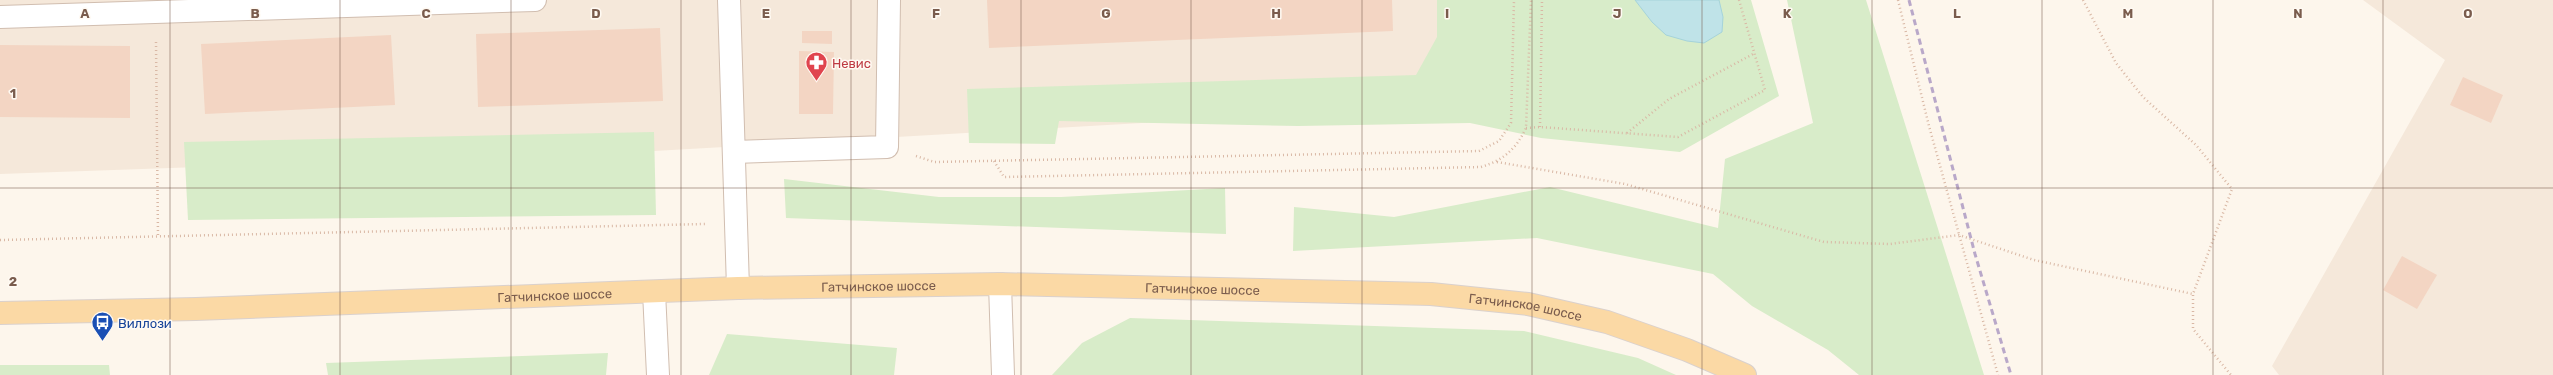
<svg xmlns="http://www.w3.org/2000/svg" width="2553" height="375" font-family="Rubik,sans-serif">
<rect width="100%" height="100%" fill="#fdf6ec"/>
<g fill="#f5e8da">
<polygon points="0,0 1449,0 1455,105 654,151 0,174"/>
<polygon points="2363,0 2553,0 2553,375 2279,375 2272,366 2445,60"/>
</g>
<g fill="#d8ecc9">
<polygon points="1437,0 1751,0 1779,96 1680,152 1541,138 1470,123 1298,126 1059,121 1055,144 969,143 967,89 1416,75 1437,37"/>
<polygon points="1787,0 1866,0 1984,375 1859,375 1828,350 1752,306 1713,274 1537,238 1293,251 1294,207 1394,217 1550,187 1718,228 1725,159 1813,123"/>
<polygon points="654,132 656,215 188,220 184,142"/>
<polygon points="784,179 939,197 1061,197 1225,188 1226,234 786,218"/>
<polygon points="1130,318 1524,331 1638,358 1676,375 1052,375 1082,343"/>
<polygon points="727,334 897,348 894,375 709,375"/>
<polygon points="608,353 606,375 328,375 326,363"/>
<polygon points="0,365 109,365 110,375 0,375"/>
</g>
<polygon fill="#bfe3e8" stroke="#a5d3da" points="1635,0 1719,0 1723,17 1722,32 1704,43 1687,41 1666,35 1652,22"/>
<g fill="#f3d5c3">
<polygon points="987,0 1392,0 1393,31 989,48"/>
<polygon points="660,28 663,101 478,107 476,34"/>
<polygon points="802,31 832,31 832,44 802,43"/>
<polygon points="391,35 395,105 205,114 201,44"/>
<polygon points="0,45 130,46 130,118 0,117"/>
<polygon points="799,51 834,52 833,114 799,114"/>
<polygon points="2463,77 2503,95 2491,123 2450,105"/>
<polygon points="2402,256 2437,275 2417,309 2383,290"/>
</g>
<g fill="none" stroke-linecap="round" stroke-linejoin="round">
<defs>
<g id="minor">
<polyline points="729,0 738,288"/>
<polyline points="0,17 535,0"/>
<polyline points="734,152 887,147 889,0"/>
<polyline points="1000,284 1003,375"/>
<polyline points="654,292 658,375"/>
</g>
<g id="major">
<path id="s1" d="M 0,313 L 196,309 L 738,288 L 1000,284 L 1431,294 L 1528,304 L 1607,322 L 1687,350 L 1745,375"/>
</g>
</defs>
<use href="#minor" stroke="#d1beb0" stroke-width="24"/>
<use href="#major" stroke="#dad1cd" stroke-width="24"/>
<g stroke="#d9b8a5" stroke-width="2.5" stroke-dasharray="1 3" stroke-linecap="butt">
<polyline points="1898,0 1929,126 1998,375"/>
<polyline points="2083,0 2116,63 2143,97 2196,145 2232,189 2193,294 2193,329 2231,375"/>
<polyline points="156,42 158,237"/>
<polyline points="1540,127 1542,0"/>
<polyline points="1526,128 1540,127 1678,137 1765,90 1739,0"/>
<polyline points="1627,133 1669,99 1755,53"/>
<polyline points="916,156 934,162 1479,151 1499,141 1511,123 1514,0"/>
<path d="M 994,161 L 1004,177 L 1481,167 C 1504,160 1516,149 1526,128 L 1531,0"/>
<polyline points="1497,162 1625,184 1824,242 1890,244 1959,235 2034,260 2193,294"/>
<polyline points="0,240 705,224"/>
</g>
<use href="#minor" stroke="#fff" stroke-width="22"/>
<use href="#major" stroke="#fbd9a5" stroke-width="22"/>
<polyline stroke="#b9a8c9" stroke-width="3" stroke-dasharray="6 4" stroke-linecap="butt" points="1909,0 1975,254 2011,375"/>
</g>
<path fill="none" stroke="#7a5c4d" stroke-width="1" stroke-opacity="0.55" d="M 170,0 L 170,375M 340,0 L 340,375M 511,0 L 511,375M 681,0 L 681,375M 851,0 L 851,375M 1021,0 L 1021,375M 1191,0 L 1191,375M 1362,0 L 1362,375M 1532,0 L 1532,375M 1702,0 L 1702,375M 1872,0 L 1872,375M 2042,0 L 2042,375M 2213,0 L 2213,375M 2383,0 L 2383,375M 0,188 L 2553,188"/>
<defs>
<symbol id="pharmacy-pin" viewBox="-11 -11 22 30"><path d="M0 17L-7.5 6A9.5 9.5 0 1 1 7.5 6Z" fill="#e0444e" stroke="#fffaf3"/><path d="M-2-6h4v4h4v4h-4v4h-4v-4h-4v-4h4Z" fill="#fff"/></symbol>
<symbol id="bus-pin" viewBox="-11 -11 22 30"><path d="M0 17L-7.5 6A9.5 9.5 0 1 1 7.5 6Z" fill="#1a4fb4" stroke="#fffaf3"/><path d="M-5-6H5V4H4V6H2V4H-2V6H-4V4H-5ZM-3.5-4V0h7V-4ZM-3.5 1.2v1.5H-2V1.2ZM2 1.2v1.5H3.5V1.2Z" fill="#fff"/></symbol>
</defs>
<g fill-rule="evenodd">
<use href="#pharmacy-pin" x="804" y="50" width="25" height="34"/>
<use href="#bus-pin" x="90" y="310" width="25" height="34"/>
</g>
<g text-anchor="middle" dominant-baseline="central" stroke-width="3" stroke-linejoin="round" paint-order="stroke">
<g font-size="13" fill="#be3a42" stroke="#fffaf3" text-anchor="start">
<text x="832" y="63">Невис</text>
</g>
<g font-size="13" fill="#7a5c4d" stroke="#fffaf3">
<text stroke="none"><textPath href="#s1" startOffset="879">Гатчинское шоссе</textPath></text>
<text stroke="none"><textPath href="#s1" startOffset="1203">Гатчинское шоссе</textPath></text>
<text stroke="none"><textPath href="#s1" startOffset="555">Гатчинское шоссе</textPath></text>
<text stroke="none"><textPath href="#s1" startOffset="1527">Гатчинское шоссе</textPath></text>
</g>
<g font-size="13" fill="#164399" stroke="#fffaf3" text-anchor="start">
<text x="118" y="323">Виллози</text>
</g>
</g>
<g font-size="13" text-anchor="middle" font-weight="bold" fill="#7a5c4d" stroke="#fffaf3" stroke-width="3" stroke-linejoin="round" paint-order="stroke">
<text x="85" y="18">A</text>
<text x="255" y="18">B</text>
<text x="426" y="18">C</text>
<text x="596" y="18">D</text>
<text x="766" y="18">E</text>
<text x="936" y="18">F</text>
<text x="1106" y="18">G</text>
<text x="1276" y="18">H</text>
<text x="1447" y="18">I</text>
<text x="1617" y="18">J</text>
<text x="1787" y="18">K</text>
<text x="1957" y="18">L</text>
<text x="2128" y="18">M</text>
<text x="2298" y="18">N</text>
<text x="2468" y="18">O</text>
<text x="13" y="98">1</text>
<text x="13" y="286">2</text>
</g>
</svg>
